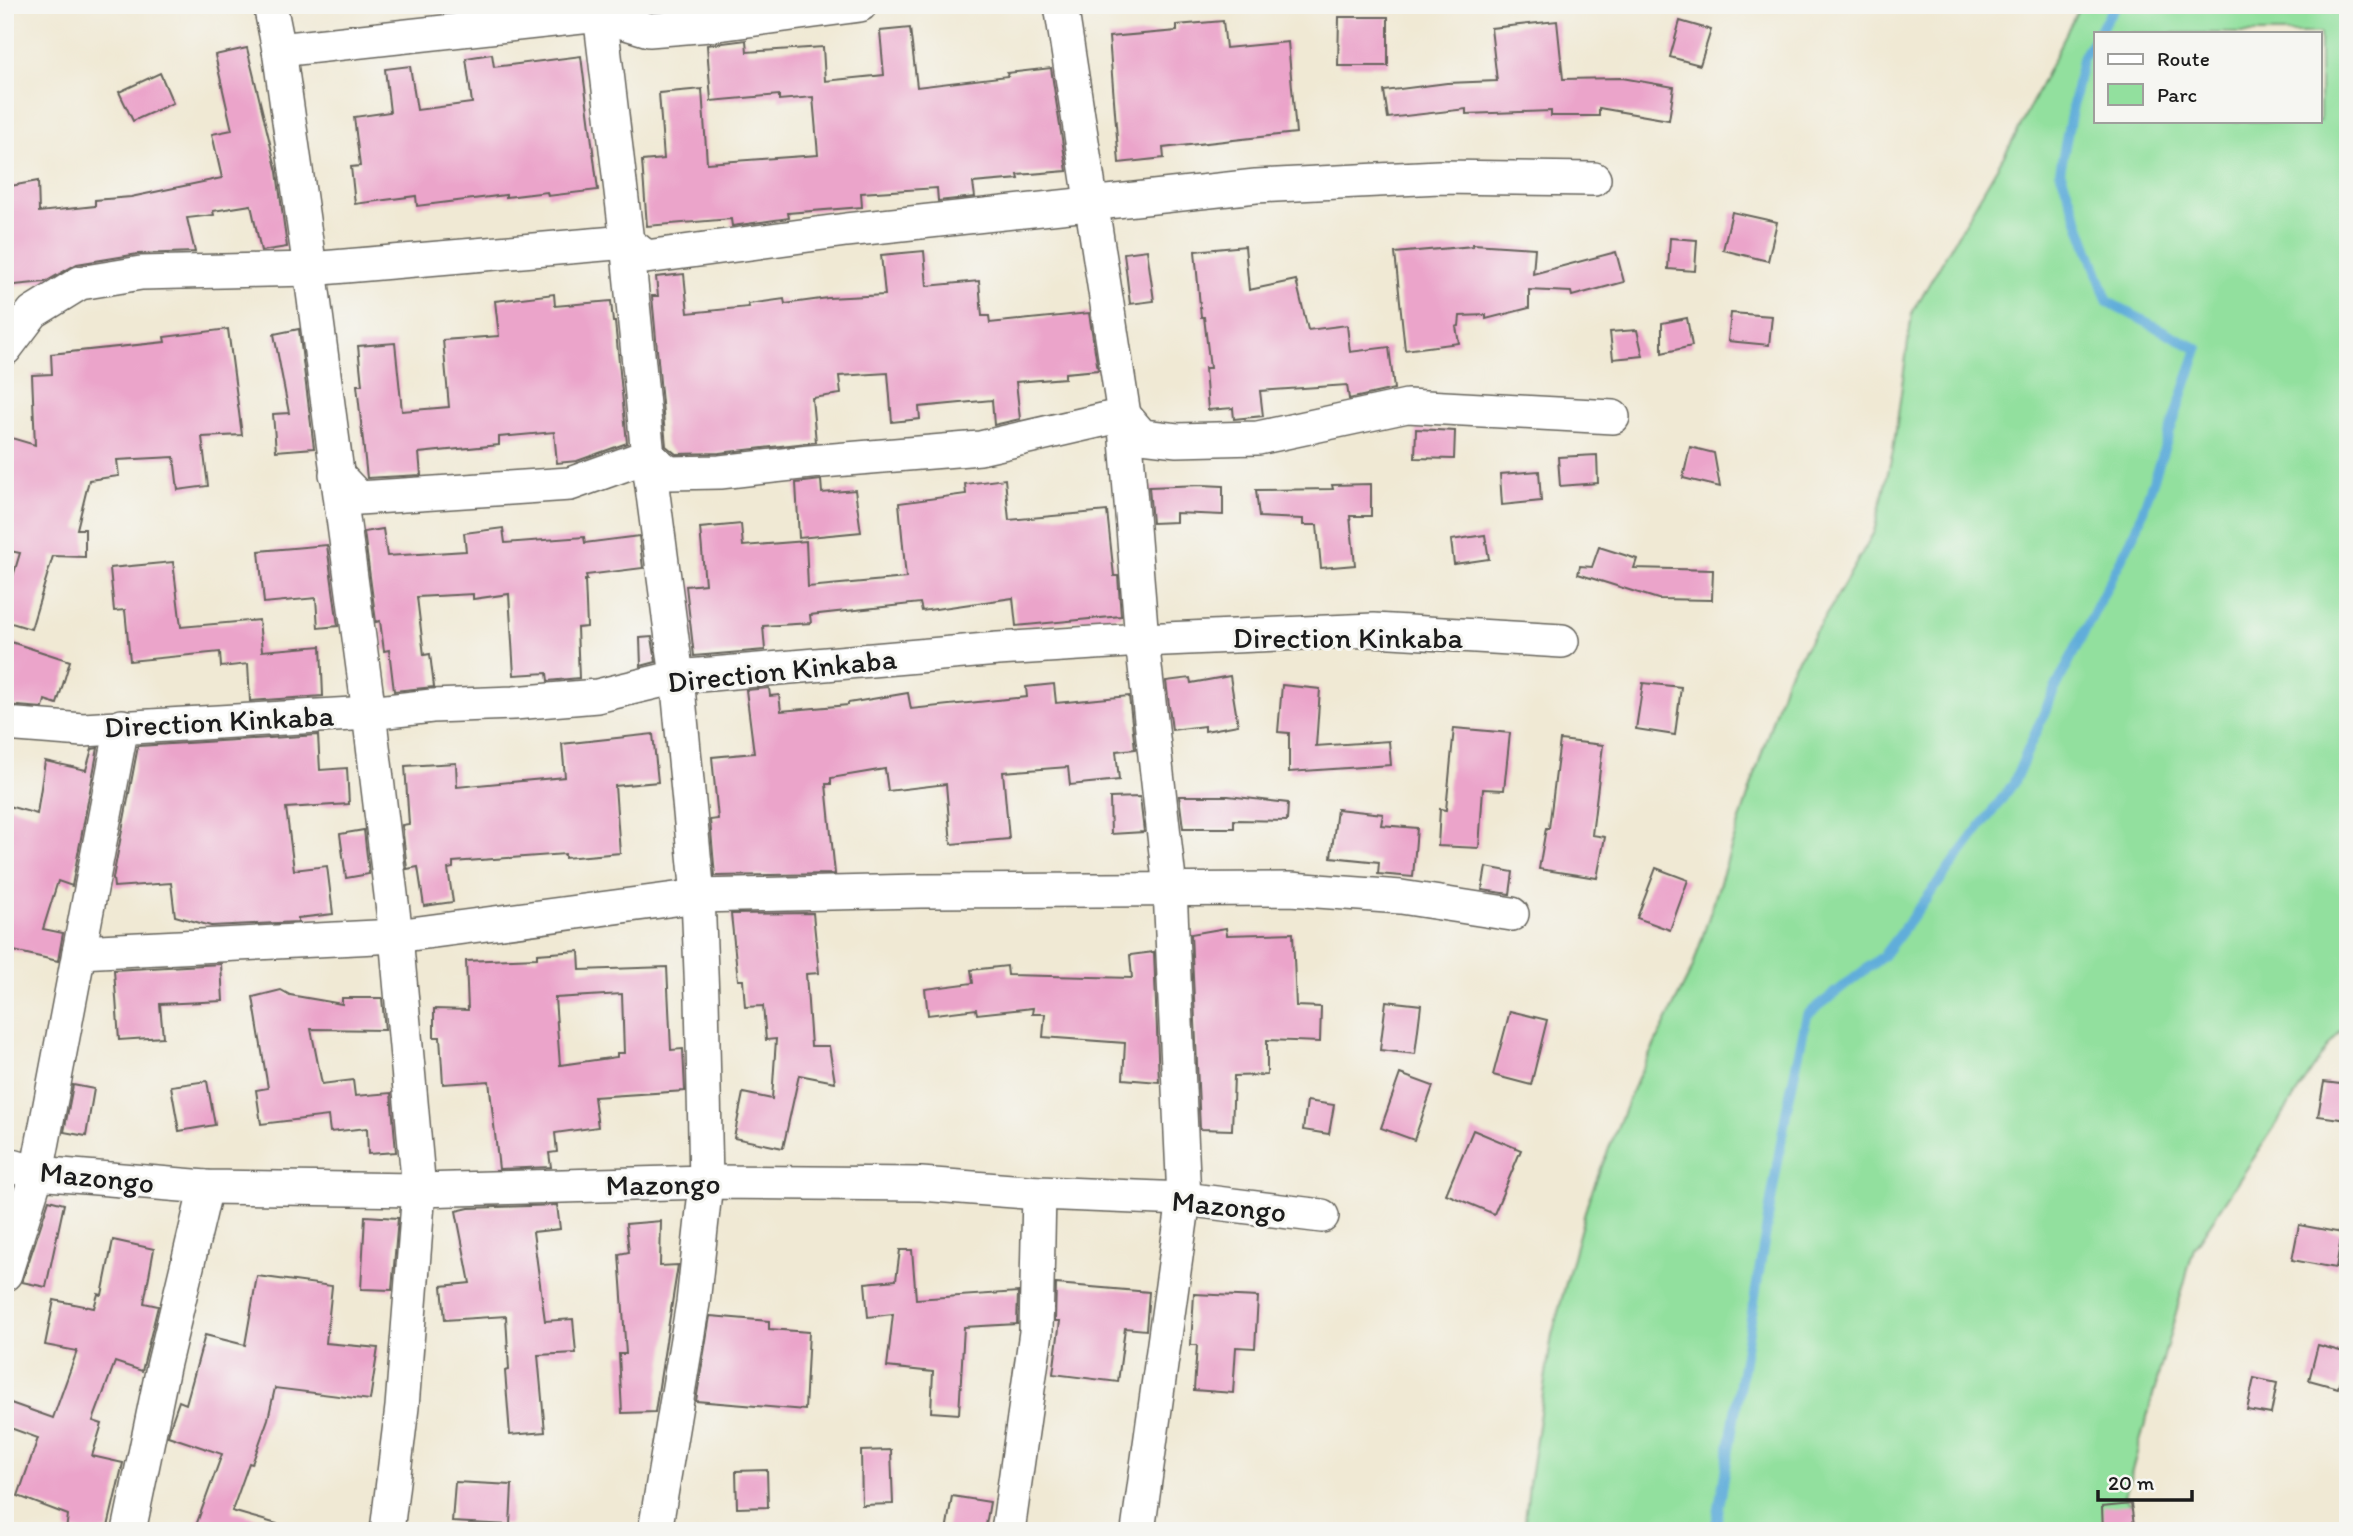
<svg xmlns="http://www.w3.org/2000/svg" width="2353" height="1536" font-family="Itim,sans-serif">
<rect width="100%" height="100%" fill="#f6f6f2"/>
<filter id="ink" filterUnits="userSpaceOnUse"><feTurbulence type="fractalNoise" baseFrequency=".0143" numOctaves="2"/><feDisplacementMap in="SourceGraphic" scale="14" xChannelSelector="R" yChannelSelector="G"/><feConvolveMatrix kernelMatrix="1 2 1 2 8 2 1 2 1" color-interpolation-filters="sRGB"/></filter>
<filter id="wash" filterUnits="userSpaceOnUse"><feTurbulence type="fractalNoise" baseFrequency=".00686" numOctaves="4" result="noise"/><feDisplacementMap in="SourceGraphic" scale="28" xChannelSelector="R" yChannelSelector="G"/><feGaussianBlur stdDeviation="1.57" result="paint"/><feColorMatrix in="noise" values="0 0 0 0 0 0 0 0 0 0 0 0 0 0 0 0 0 1.4 0 .05"/><feComposite in="paint" operator="in"/></filter>
<g filter="url(#wash)">
<rect width="100%" height="100%" fill="#f0e9d4"/>
<path fill="#92e09e" stroke="#577e5d" stroke-width="2" fill-rule="evenodd" d="M 2080,5 L 2348,5 L 2348,1022 L 2329,1045 L 2194,1248 L 2125,1496 L 2131,1504 L 2126,1531 L 1524,1531 L 1529,1484 L 1552,1335 L 1588,1201 L 1633,1088 L 1692,969 L 1786,678 L 1831,607 L 1874,532 L 1893,451 L 1912,313 L 2016,135 ZM 2096,33 L 2320,33 L 2320,121 L 2096,121 Z"/>
<g fill="none" stroke-linecap="round" stroke-linejoin="round">
<g stroke="#61adda" stroke-width="10">
<polyline points="2098,33 2116,5"/>
<polyline points="1715,1531 1786,1113 1807,1015 1883,956 2013,784 2052,695 2137,528 2198,349 2108,302 2060,171 2082,59 2096,37"/>
</g>
</g>
<g id="blocks">
<g fill="#eba4ca" fill-rule="evenodd">
<polygon points="1339,17 1388,17 1388,66 1338,66"/>
<polygon points="1223,21 1226,48 1288,42 1296,133 1163,148 1164,158 1119,163 1109,37 1177,31 1177,25"/>
<polygon points="1557,21 1563,79 1622,78 1674,87 1669,120 1599,108 1599,116 1551,116 1551,111 1466,114 1466,109 1388,118 1384,91 1447,83 1497,81 1491,28"/>
<polygon points="1680,21 1711,30 1700,65 1670,57"/>
<polygon points="910,28 917,87 1008,76 1007,73 1051,68 1067,171 1018,175 1019,179 973,183 975,197 938,201 937,188 861,193 862,207 788,213 789,218 732,226 731,219 647,226 642,161 664,159 659,93 702,89 707,163 818,155 813,97 779,100 779,95 711,101 707,45 746,40 747,52 823,47 825,81 884,75 880,31"/>
<polygon points="247,48 277,172 287,247 261,251 251,205 213,211 214,215 187,218 195,252 138,254 77,264 45,282 5,286 5,187 38,181 39,212 95,206 95,200 131,197 222,178 212,134 232,130 215,55"/>
<polygon points="492,54 494,67 581,56 598,190 548,196 547,192 506,197 506,195 417,206 416,196 355,204 351,167 360,166 354,117 390,112 385,69 410,66 417,110 472,103 466,58"/>
<polygon points="160,73 173,103 133,121 119,92"/>
<polygon points="1732,212 1777,222 1768,261 1723,250"/>
<polygon points="1670,238 1697,240 1695,271 1668,269"/>
<polygon points="1473,244 1535,248 1533,274 1616,252 1624,282 1572,296 1571,292 1529,290 1529,308 1486,319 1486,315 1460,316 1459,326 1456,327 1459,343 1405,350 1395,253 1473,246"/>
<polygon points="1245,246 1249,290 1296,280 1308,330 1347,325 1350,352 1389,347 1394,389 1349,399 1347,385 1260,391 1263,416 1234,419 1233,408 1208,410 1205,368 1210,368 1204,317 1201,317 1195,251"/>
<polygon points="1147,250 1154,301 1130,304 1124,253"/>
<polygon points="924,251 927,286 979,281 982,316 989,316 990,323 1089,313 1098,370 1065,373 1065,378 1016,382 1020,419 994,425 992,400 919,407 920,419 892,422 888,373 839,376 841,394 812,398 816,442 719,453 676,454 666,446 652,296 658,296 656,277 684,274 688,313 749,307 748,304 784,299 785,304 828,298 885,295 881,255"/>
<polygon points="554,294 555,306 611,301 613,322 615,322 627,443 577,461 557,463 554,432 499,437 499,445 419,453 421,475 367,478 357,385 362,385 358,346 395,343 402,411 449,407 443,340 499,336 495,301"/>
<polygon points="1731,313 1772,316 1769,345 1728,341"/>
<polygon points="1687,318 1692,346 1662,353 1662,323"/>
<polygon points="228,329 242,435 202,437 208,486 178,490 174,457 117,460 119,476 89,480 77,529 85,529 85,557 53,556 31,629 5,621 5,603 20,553 5,550 5,436 35,445 32,375 52,374 51,354 165,342 164,337"/>
<polygon points="299,329 314,448 276,451 273,414 289,413 274,334"/>
<polygon points="1637,330 1643,356 1613,359 1610,332"/>
<polygon points="1416,429 1455,431 1454,459 1415,458"/>
<polygon points="1690,447 1714,453 1720,487 1683,478"/>
<polygon points="1597,455 1598,483 1560,486 1558,457"/>
<polygon points="1539,471 1541,501 1502,505 1500,474"/>
<polygon points="1005,479 1009,520 1107,511 1114,576 1118,576 1121,616 1016,626 1013,598 922,611 920,603 810,615 811,623 763,626 765,650 694,656 686,586 705,584 700,528 741,524 743,546 806,541 808,587 906,578 899,503 966,494 965,484"/>
<polygon points="821,480 822,493 855,490 861,532 799,538 796,483"/>
<polygon points="1371,484 1371,516 1350,516 1355,565 1321,568 1317,525 1303,525 1303,519 1259,517 1256,490 1333,489 1332,485"/>
<polygon points="1202,485 1223,486 1223,515 1176,513 1176,522 1152,523 1149,487"/>
<polygon points="503,528 505,543 584,537 585,543 639,536 643,568 586,575 587,580 585,580 587,627 577,628 579,678 548,681 547,673 514,675 509,594 473,599 473,594 417,597 424,655 430,654 434,687 394,691 389,650 384,651 380,621 376,622 364,532 383,529 387,556 466,551 464,533"/>
<polygon points="1485,535 1489,559 1454,564 1451,540"/>
<polygon points="327,545 338,626 318,628 316,598 264,603 259,551"/>
<polygon points="1599,547 1637,559 1634,568 1713,570 1712,600 1658,599 1578,574 1580,566 1592,567"/>
<polygon points="173,562 181,627 259,620 262,651 321,646 323,696 250,701 248,664 221,667 220,652 130,661 125,610 114,611 110,568"/>
<polygon points="652,637 656,662 641,666 640,638"/>
<polygon points="11,642 70,661 57,704 45,700 43,708 5,705 5,663"/>
<polygon points="1230,676 1238,725 1205,731 1205,726 1172,730 1166,681 1190,678 1191,683"/>
<polygon points="1643,683 1681,687 1675,735 1636,729"/>
<polygon points="1054,684 1056,703 1129,696 1135,749 1116,751 1119,780 1070,785 1068,767 1003,772 1009,839 951,844 946,784 888,791 885,769 831,778 831,784 826,784 835,874 715,876 710,820 718,819 712,757 754,753 746,690 769,688 770,696 779,695 781,711 848,705 848,703 908,693 911,709 1027,697 1026,687"/>
<polygon points="1282,685 1320,689 1316,746 1389,741 1391,765 1289,772 1289,733 1278,732"/>
<polygon points="1454,728 1510,733 1504,790 1483,789 1479,848 1438,846 1440,809 1446,810"/>
<polygon points="653,734 658,782 615,786 620,853 565,858 565,854 453,862 453,868 448,869 453,902 424,906 418,867 407,869 402,825 409,824 405,766 456,763 457,787 565,777 562,744"/>
<polygon points="318,735 320,770 347,768 349,804 286,808 294,870 327,866 333,914 298,918 298,922 211,926 175,916 171,883 114,887 113,878 138,746"/>
<polygon points="1560,740 1603,745 1592,835 1605,837 1597,878 1539,869 1546,828 1549,828"/>
<polygon points="98,748 72,886 58,881 43,929 63,933 58,961 5,949 5,805 37,814 45,761 86,770 92,749"/>
<polygon points="1179,796 1228,796 1288,803 1287,821 1234,820 1234,828 1183,828"/>
<polygon points="1140,797 1144,832 1111,834 1110,798"/>
<polygon points="1337,809 1383,814 1381,825 1417,828 1413,877 1378,874 1379,862 1331,857"/>
<polygon points="364,830 369,874 346,878 340,834"/>
<polygon points="1486,867 1513,872 1510,894 1482,890"/>
<polygon points="1656,868 1688,880 1670,930 1637,918"/>
<polygon points="813,913 819,973 806,974 811,1046 829,1046 835,1082 799,1075 783,1148 734,1138 743,1093 772,1099 776,1039 766,1040 763,1006 745,1007 743,980 738,980 731,914"/>
<polygon points="1226,928 1227,935 1293,933 1296,1006 1321,1007 1320,1042 1267,1040 1267,1075 1234,1076 1232,1130 1200,1129 1191,934"/>
<path d="M 579,951 L 580,970 L 667,967 L 671,1050 L 683,1049 L 685,1091 L 594,1097 L 598,1127 L 555,1133 L 557,1152 L 549,1153 L 551,1167 L 499,1169 L 489,1081 L 443,1084 L 440,1037 L 434,1037 L 434,1009 L 468,1010 L 466,961 L 537,958 L 537,954 ZM 622,994 L 624,1053 L 617,1053 L 617,1057 L 560,1065 L 555,998 Z"/>
<polygon points="1154,952 1159,1082 1123,1079 1125,1043 1043,1037 1045,1014 1032,1014 1033,1008 977,1014 976,1009 928,1015 925,989 973,983 971,970 1007,966 1008,975 1132,978 1130,955"/>
<polygon points="221,964 223,1001 160,1004 163,1037 119,1040 114,970"/>
<polygon points="281,990 290,995 342,1004 342,998 382,998 385,1030 311,1029 322,1084 353,1080 355,1096 391,1093 396,1152 368,1154 367,1128 330,1132 328,1116 261,1124 256,1090 268,1088 253,997"/>
<polygon points="1386,1001 1421,1005 1415,1054 1380,1050"/>
<polygon points="1510,1011 1547,1020 1531,1085 1493,1075"/>
<polygon points="1400,1074 1433,1086 1414,1140 1381,1128"/>
<polygon points="207,1081 215,1125 179,1131 171,1086"/>
<polygon points="2324,1082 2348,1085 2348,1120 2318,1116"/>
<polygon points="73,1085 94,1089 86,1136 64,1132"/>
<polygon points="1307,1101 1334,1105 1329,1134 1303,1130"/>
<polygon points="1473,1130 1521,1150 1494,1214 1446,1194"/>
<polygon points="49,1200 64,1204 46,1287 22,1282"/>
<polygon points="557,1205 560,1229 533,1232 545,1321 573,1319 576,1353 538,1355 545,1432 510,1435 505,1371 509,1370 506,1316 445,1320 442,1286 470,1283 456,1211 469,1208"/>
<polygon points="365,1216 398,1218 392,1290 361,1289"/>
<polygon points="661,1221 660,1266 678,1265 655,1412 622,1413 619,1354 626,1354 619,1254 629,1252 626,1224"/>
<polygon points="2299,1225 2342,1233 2336,1268 2292,1260"/>
<polygon points="113,1240 154,1249 144,1303 158,1306 142,1371 115,1362 93,1421 102,1424 92,1456 123,1463 107,1531 66,1531 68,1515 18,1496 38,1438 5,1426 5,1401 53,1418 77,1351 45,1345 54,1300 94,1308 98,1294 102,1295"/>
<polygon points="900,1250 912,1250 916,1299 1018,1292 1017,1324 964,1327 959,1414 931,1412 933,1372 887,1367 893,1314 868,1317 865,1283 896,1280"/>
<polygon points="257,1276 332,1286 326,1343 378,1348 370,1400 275,1388 268,1419 252,1464 249,1463 232,1511 277,1524 276,1531 194,1531 222,1454 168,1436 171,1424 179,1401 186,1404 205,1335 245,1345"/>
<polygon points="1056,1284 1149,1292 1146,1330 1125,1328 1118,1382 1053,1374 1060,1321 1055,1321"/>
<polygon points="1194,1294 1258,1297 1255,1348 1236,1347 1233,1393 1194,1390 1197,1345 1191,1345"/>
<polygon points="710,1316 769,1321 769,1329 809,1332 805,1410 696,1401"/>
<polygon points="2318,1345 2347,1353 2338,1388 2309,1380"/>
<polygon points="2254,1378 2277,1383 2271,1414 2247,1410"/>
<polygon points="891,1450 893,1504 862,1505 861,1451"/>
<polygon points="767,1470 768,1507 737,1508 736,1471"/>
<polygon points="455,1482 512,1485 510,1525 452,1522"/>
<polygon points="952,1496 990,1502 985,1531 946,1531"/>
<polygon points="2131,1504 2135,1531 2103,1531 2102,1507"/>
</g>
</g>
</g>
<g filter="url(#ink)">
<use href="#blocks" fill-opacity="0" stroke="#66645c" stroke-width="2"/>
<g fill="none" stroke-linecap="round" stroke-linejoin="round">
<defs>
<g id="minor">
<polyline points="270,5 279,50 310,269 369,713 396,936 419,1190 402,1407 387,1531"/>
<polyline points="599,5 627,242 648,456 677,677 698,896 702,998 706,1182 693,1303 655,1531"/>
<polyline points="1061,5 1124,415 1142,640 1170,889 1184,1199 1138,1531"/>
<polyline points="279,50 600,15 649,30 710,25 860,5"/>
<polyline points="5,349 33,312 80,283 141,273 310,269 627,242 646,257 846,230 1256,186 1439,177 1594,179"/>
<polyline points="336,474 359,498 570,484 648,456 669,473 720,472 810,462 980,448 1124,415 1142,436 1177,440 1258,438 1407,406 1613,417"/>
<polyline points="5,724 83,730 369,713 432,706 514,703 597,696 677,677 998,649 1142,640 1374,630 1562,641"/>
<polyline points="79,952 396,936 698,896 920,891 1290,889 1401,897 1512,914"/>
<polyline points="5,1164 37,1173 206,1187 419,1190 706,1182 921,1184 1039,1193 1184,1199 1322,1216"/>
<polyline points="5,1274 37,1173 122,726"/>
<polyline points="129,1531 163,1367 206,1187"/>
<polyline points="1008,1531 1036,1332 1039,1193"/>
</g>
</defs>
<use href="#minor" stroke="#66645c" stroke-width="36"/>
<use href="#minor" stroke="#fff" stroke-width="33"/>
</g>
</g>
<g text-anchor="middle" dominant-baseline="central" stroke-width="6" stroke-linejoin="round" paint-order="stroke">
<g font-size="30" fill="#1c1c1c" stroke="#f6f6f2">
<text x="1348" y="637">Direction Kinkaba</text>
<text transform="translate(782 670) rotate(-6)">Direction Kinkaba</text>
<text transform="translate(219 721) rotate(-3)">Direction Kinkaba</text>
<text transform="translate(97 1177) rotate(6)">Mazongo</text>
<text transform="translate(663 1184) rotate(-1)">Mazongo</text>
<text transform="translate(1229 1206) rotate(6)">Mazongo</text>
</g>
</g>
<rect width="2353" height="1536" fill="none" stroke="#f6f6f2" stroke-width="28"/>
<rect x="2094" y="32" width="228" height="91" fill="#f6f6f2" stroke="#9f9f9c" stroke-width="2"/>
<rect x="2108" y="54" width="35" height="10" fill="#ffffff" stroke="#9f9f9c" stroke-width="2"/>
<text x="2157" y="66" font-size="21" fill="#1c1c1c">Route</text>
<rect x="2108" y="84" width="35" height="21" fill="#92e09e" stroke="#9f9f9c" stroke-width="2"/>
<text x="2157" y="102" font-size="21" fill="#1c1c1c">Parc</text>
<path d="M2098 1490v10h94v-10" fill="none" stroke="#1c1c1c" stroke-width="3.5"/>
<text x="2108" y="1490" font-size="21" fill="#1c1c1c" stroke="#f6f6f2" stroke-width="5" paint-order="stroke">20 m</text>
</svg>
